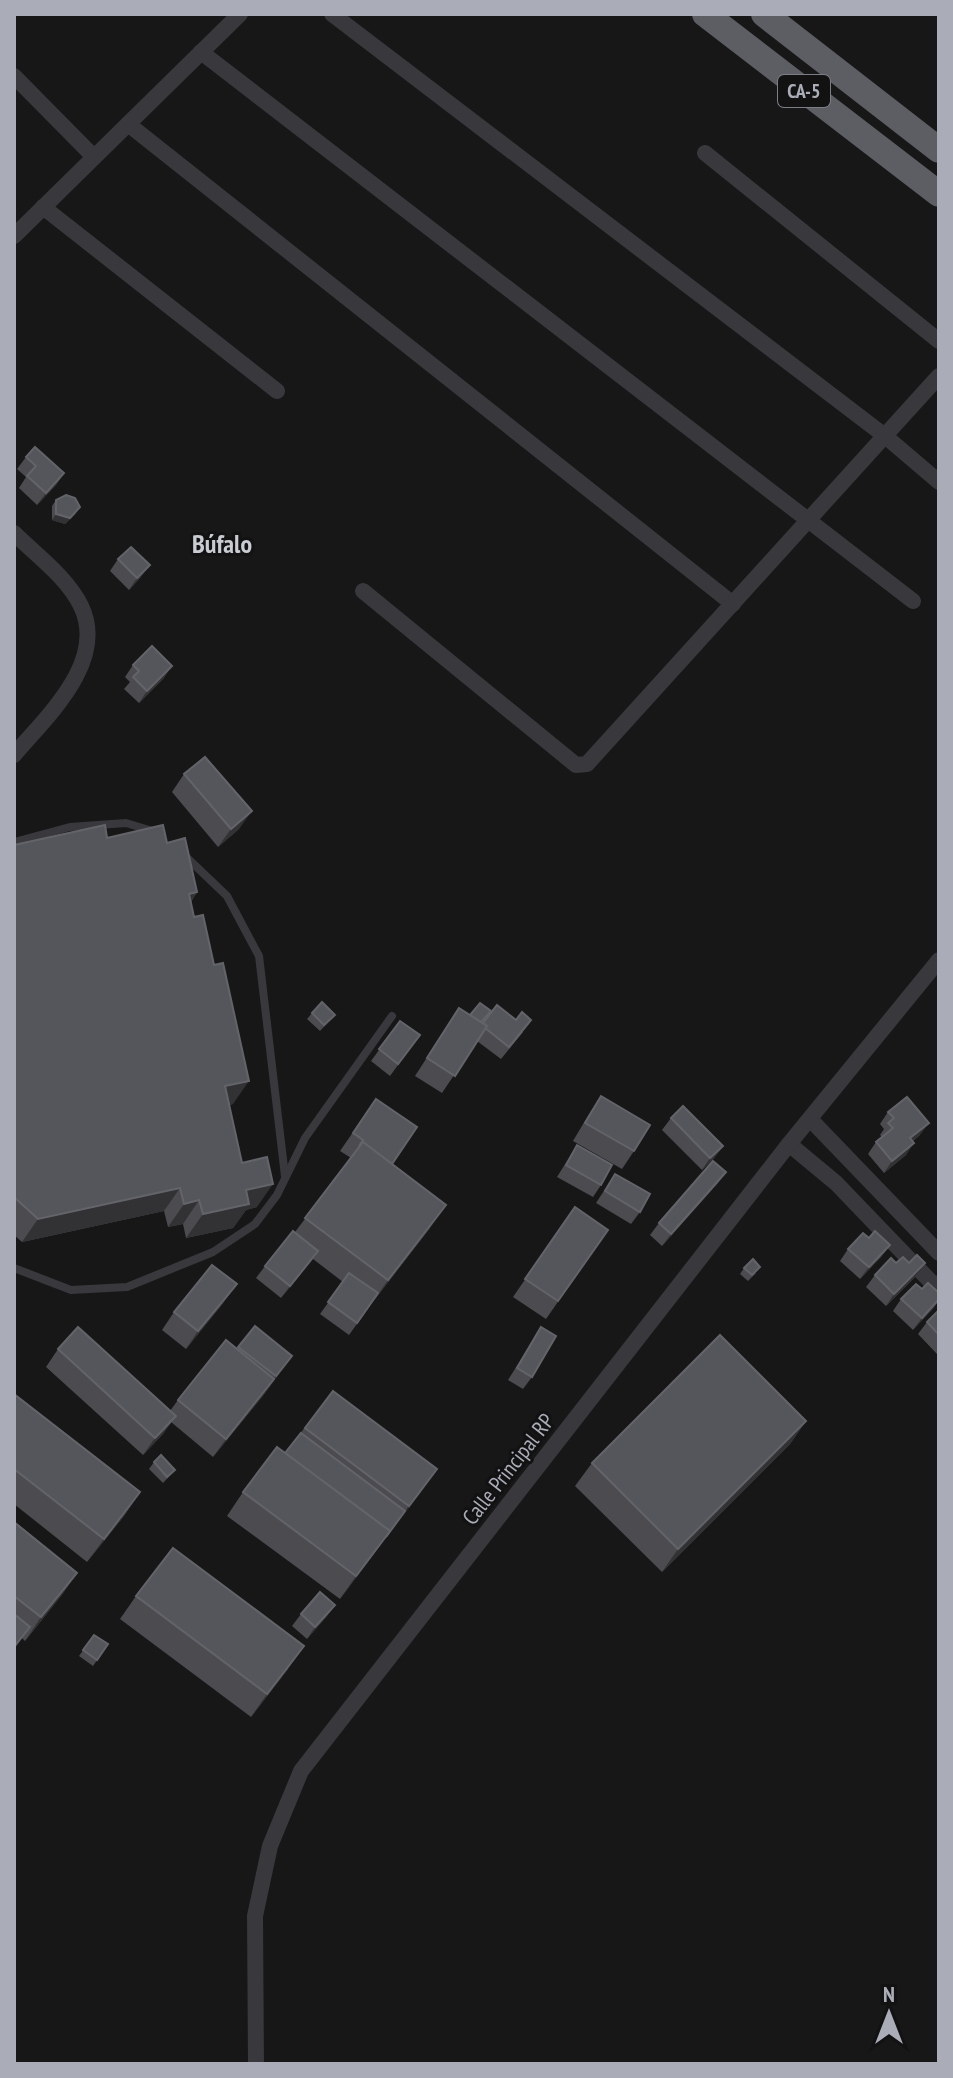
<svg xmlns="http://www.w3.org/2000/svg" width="953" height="2078" font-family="'PT Sans Narrow',sans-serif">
<rect width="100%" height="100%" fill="#171718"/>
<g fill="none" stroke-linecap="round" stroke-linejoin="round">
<g stroke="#38383d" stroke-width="8">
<polyline points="14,842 70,827 126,823 156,832"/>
<polyline points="182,853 227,896 259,956 285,1176"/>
<polyline points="14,1268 71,1290 127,1287 213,1252 255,1224 277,1195 305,1138 392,1016"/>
</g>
<g stroke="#38383d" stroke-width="16">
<polyline points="332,14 885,436 939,482"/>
<polyline points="201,52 913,601"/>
<polyline points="14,76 94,157"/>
<polyline points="128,124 733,604"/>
<polyline points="705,153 939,341"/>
<polyline points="43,207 277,391"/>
<polyline points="14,236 240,14"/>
<path d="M 14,533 C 36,555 67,577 81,606 C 108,662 46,717 14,755"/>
<polyline points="363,591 576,765 587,764 939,376"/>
<polyline points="810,1119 939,1253"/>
<polyline points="789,1144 836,1183 935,1286 939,1283"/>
<polyline points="256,2064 255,1916 270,1846 301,1771 789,1144 939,960"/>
</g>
<g stroke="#5c5e64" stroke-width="26">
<polyline points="705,14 939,194"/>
<polyline points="764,14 939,150"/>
</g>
</g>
<g fill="#4b4b50">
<polygon points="26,457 64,473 56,485 37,505 19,488 26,477 17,469"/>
<polygon points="56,500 76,513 65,524 52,520 52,506"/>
<polygon points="118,559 141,577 129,590 110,571"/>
<polygon points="133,665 164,678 139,703 124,689 130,682 125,677"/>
<polygon points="184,774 239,829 218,847 172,792"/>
<polygon points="107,838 167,843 197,892 191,902 233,1104 229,1105 242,1163 257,1207 246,1210 233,1228 186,1238 183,1224 168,1227 164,1211 22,1242 14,1235 14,845"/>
<polygon points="459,1008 470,1016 487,1017 482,1023 523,1032 501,1059 477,1041 442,1093 415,1076"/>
<polygon points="312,1013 335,1015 320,1031 307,1019"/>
<polygon points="400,1021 420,1035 390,1076 371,1061"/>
<polygon points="601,1096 634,1151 622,1169 573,1141 589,1114"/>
<polygon points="376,1099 392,1164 430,1228 372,1303 349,1335 320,1314 343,1282 313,1259 281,1298 256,1278 265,1266 295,1232 351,1158 340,1151"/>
<polygon points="888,1112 920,1135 913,1141 906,1155 884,1173 868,1154 876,1142 882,1137 880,1135 884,1129 880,1124"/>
<polygon points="671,1118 723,1146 714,1158 702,1170 662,1130"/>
<polygon points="577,1145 601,1185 593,1197 557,1177"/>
<polygon points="726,1172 717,1184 662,1246 650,1235 659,1223"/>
<polygon points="615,1174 640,1212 631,1224 596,1203"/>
<polygon points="575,1207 608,1230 546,1319 513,1297"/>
<polygon points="869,1238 890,1245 881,1257 860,1279 840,1261 848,1249"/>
<polygon points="896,1263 909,1263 917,1275 886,1306 866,1287 875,1275"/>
<polygon points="744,1268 756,1273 748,1281 740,1274"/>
<polygon points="922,1289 939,1293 939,1301 913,1330 893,1311 901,1299"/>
<polygon points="224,1302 186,1349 162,1330 174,1312"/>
<polygon points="939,1310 939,1352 937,1354 918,1334 927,1322"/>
<polygon points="541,1327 532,1377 523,1389 508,1380"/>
<polygon points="238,1347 292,1356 262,1397 213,1457 171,1422 163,1434 143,1455 46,1367 58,1349 170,1411 178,1400"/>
<polygon points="333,1391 437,1469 340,1599 227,1516 243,1492 285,1453"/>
<polygon points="14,1394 140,1492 124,1516 87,1562 14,1504"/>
<polygon points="806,1421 790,1444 662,1572 575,1486 592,1463"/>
<polygon points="154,1462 175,1470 163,1483 149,1469"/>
<polygon points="14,1522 77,1573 61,1596 25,1641 22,1638 14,1649"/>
<polygon points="136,1596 288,1669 251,1717 120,1619"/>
<polygon points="335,1605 326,1617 307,1639 292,1626 301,1614"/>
<polygon points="94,1635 108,1644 93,1666 79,1656"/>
</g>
<g fill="#323235">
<polygon points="64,473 56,485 37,505 46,493"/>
<polygon points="80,507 65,524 52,520 56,514"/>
<polygon points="150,565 141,577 129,590 137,578"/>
<polygon points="172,666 164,678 139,703 147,691"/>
<polygon points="252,811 239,829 218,847 231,829"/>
<polygon points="197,892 181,916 189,894"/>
<polygon points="249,1081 233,1104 209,1109 225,1086"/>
<polygon points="929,1123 920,1135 902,1150 910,1138"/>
<polygon points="914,1143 906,1155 884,1173 892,1161"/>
<polygon points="723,1146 714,1158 702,1170 710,1158"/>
<polygon points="726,1172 717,1184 662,1246 671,1234"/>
<polygon points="273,1184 257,1207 246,1210 233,1228 186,1238 203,1214 246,1190"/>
<polygon points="180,1188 164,1211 22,1242 38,1219"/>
<polygon points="199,1200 183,1224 168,1227 184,1204"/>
<polygon points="446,1205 430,1228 372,1303 388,1280"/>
<polygon points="890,1245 881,1257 860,1279 869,1267"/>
<polygon points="318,1251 310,1263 281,1298 290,1286"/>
<polygon points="925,1263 917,1275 886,1306 894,1294"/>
<polygon points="237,1284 224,1302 186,1349 198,1331"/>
<polygon points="939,1299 934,1308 913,1330 922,1318"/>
<polygon points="292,1356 262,1397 213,1457 226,1439"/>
<polygon points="176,1416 163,1434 143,1455 155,1438"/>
<polygon points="806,1421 790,1444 662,1572 678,1549"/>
<polygon points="437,1469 421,1492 340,1599 356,1576"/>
<polygon points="140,1492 124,1516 87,1562 104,1539"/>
<polygon points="77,1573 61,1596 25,1641 41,1617"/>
<polygon points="335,1605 326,1617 307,1639 315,1627"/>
<polygon points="304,1646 288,1669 251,1717 267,1694"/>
</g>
<g fill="#55565b" stroke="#636469" stroke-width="2">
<polygon points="35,447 64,473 46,493 27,476 36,466 26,457"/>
<polygon points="66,495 75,498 80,507 70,518 56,514 56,500"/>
<polygon points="131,547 150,565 137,578 118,559"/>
<polygon points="152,646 172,666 147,691 133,677 139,671 133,665"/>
<polygon points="205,757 252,811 231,829 184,774"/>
<polygon points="105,825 107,838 163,825 167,843 185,838 197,892 189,894 194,917 203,915 214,965 223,963 249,1081 225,1086 242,1163 267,1157 273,1184 246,1190 249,1204 203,1214 199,1200 184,1204 180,1188 38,1219 14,1197 14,845"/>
<polygon points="322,1002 335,1015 324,1025 312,1013"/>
<polygon points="480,1003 491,1011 481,1022 470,1015"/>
<polygon points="497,1005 516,1020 522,1012 531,1020 509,1047 485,1028 487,1026 483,1023"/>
<polygon points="459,1008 487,1026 455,1076 427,1058"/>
<polygon points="400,1021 420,1035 398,1064 379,1049"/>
<polygon points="601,1096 650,1125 634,1151 585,1123"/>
<polygon points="907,1097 929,1123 910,1138 914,1143 892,1161 876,1142 893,1128 888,1123 894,1118 888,1112"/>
<polygon points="376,1099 417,1127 392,1164 363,1142 359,1146 363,1140 353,1133"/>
<polygon points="683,1106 723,1146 710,1158 671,1118"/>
<polygon points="363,1142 446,1205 388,1280 305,1218"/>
<polygon points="577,1145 612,1165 601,1185 566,1165"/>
<polygon points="713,1161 726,1172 671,1234 659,1223"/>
<polygon points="615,1174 650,1194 640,1212 605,1191"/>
<polygon points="575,1207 608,1230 558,1301 525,1279"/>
<polygon points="293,1231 318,1251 290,1286 265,1266"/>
<polygon points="875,1231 890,1245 869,1267 848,1249 863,1233 869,1238"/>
<polygon points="917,1255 925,1263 894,1294 875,1275 891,1258 896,1263 903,1257 909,1263"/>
<polygon points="753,1259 760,1267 752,1275 744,1268"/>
<polygon points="212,1265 237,1284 198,1331 174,1312"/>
<polygon points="349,1273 378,1293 357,1323 328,1302"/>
<polygon points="928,1283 939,1293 939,1299 922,1318 901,1299 916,1284 922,1289"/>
<polygon points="939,1310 939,1335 927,1322"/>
<polygon points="255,1326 292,1356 276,1376 238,1347"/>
<polygon points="78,1327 176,1416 155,1438 58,1349"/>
<polygon points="541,1327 556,1336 532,1377 517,1368"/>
<polygon points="720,1335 806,1421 678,1549 592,1463"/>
<polygon points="226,1340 274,1379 226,1439 178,1400"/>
<polygon points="333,1391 437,1469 409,1506 305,1428"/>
<polygon points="14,1394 140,1492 104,1539 14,1469"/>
<polygon points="301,1433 405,1511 386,1537 390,1531 285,1453"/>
<polygon points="277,1447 390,1531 356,1576 243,1492"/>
<polygon points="161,1455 175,1470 167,1477 154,1462"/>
<polygon points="14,1522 77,1573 41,1617 14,1596"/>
<polygon points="173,1548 304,1646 267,1694 136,1596"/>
<polygon points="320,1592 335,1605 315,1627 301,1614"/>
<polygon points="14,1614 30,1627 14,1647"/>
<polygon points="94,1635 108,1644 97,1660 83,1650"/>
</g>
<g text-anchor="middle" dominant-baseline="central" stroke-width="6" stroke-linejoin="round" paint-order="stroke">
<rect fill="#121213" stroke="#7c7e86" stroke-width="2" x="778" y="75" width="52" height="32" rx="6"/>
<g font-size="20" font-weight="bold" fill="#aaadb7">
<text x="804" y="91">CA-5</text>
</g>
<g font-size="22" fill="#aaadb7" stroke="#121213">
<text transform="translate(508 1469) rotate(-52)">Calle Principal RP</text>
</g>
<g font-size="26" font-weight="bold" fill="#caccd3" stroke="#121213">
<text x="222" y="543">Búfalo</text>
</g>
</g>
<rect width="953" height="2078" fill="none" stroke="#aaadb7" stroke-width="32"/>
<g transform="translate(889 2014)" stroke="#121213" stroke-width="6" paint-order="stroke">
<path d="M0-6L14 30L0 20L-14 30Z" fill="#aaadb7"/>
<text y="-12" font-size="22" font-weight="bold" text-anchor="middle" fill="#aaadb7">N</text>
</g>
</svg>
